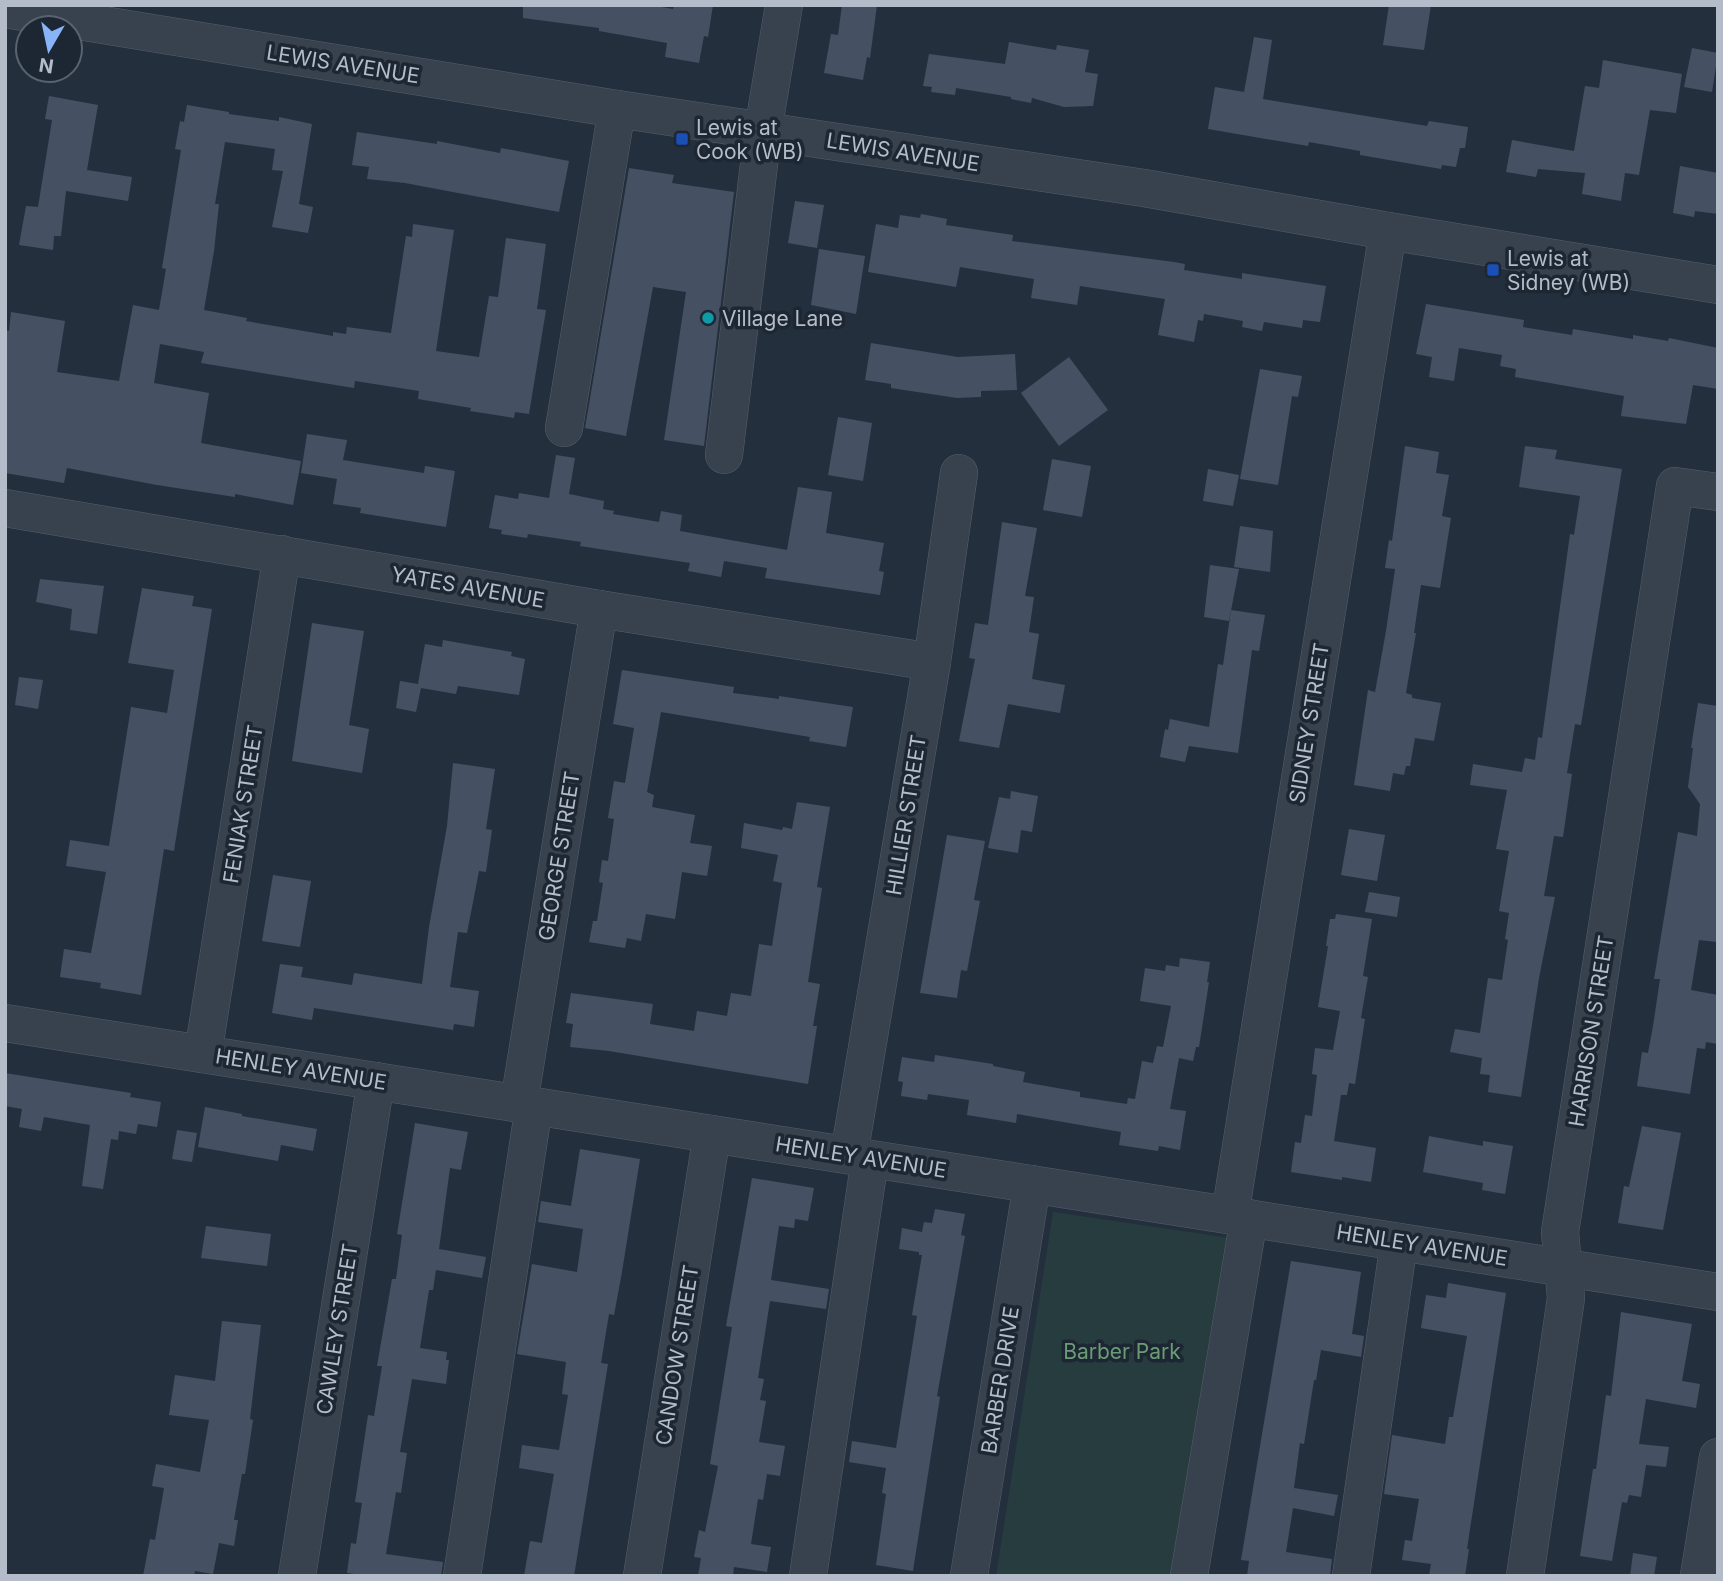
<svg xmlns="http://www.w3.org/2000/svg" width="1723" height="1581" font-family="Inter,sans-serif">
<rect width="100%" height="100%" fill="#242f3e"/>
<polygon fill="#263c3f" points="1053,1212 1230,1238 1177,1576 996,1576"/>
<g fill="#455162">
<polygon points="523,5 650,5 673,9 674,5 713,5 708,37 704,36 699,63 665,57 667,43 599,31 599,28 523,18"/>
<polygon points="842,5 877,5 870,58 867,57 863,80 824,73 831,34 838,35"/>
<polygon points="1389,5 1431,5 1424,50 1383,45"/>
<polygon points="1254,37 1272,40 1263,99 1427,126 1429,121 1468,127 1465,148 1460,148 1456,167 1442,165 1441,169 1360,155 1360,151 1309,142 1308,146 1208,129 1215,87 1244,92"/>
<polygon points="1009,42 1056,50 1057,45 1089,50 1085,72 1098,74 1093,106 1064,107 1032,98 1031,103 1011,99 1011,97 956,88 955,95 931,92 932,87 923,86 929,54 1005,64"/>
<polygon points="1692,48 1718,53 1712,92 1684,87"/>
<polygon points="1603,60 1682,74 1676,113 1650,110 1639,175 1625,173 1621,201 1582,194 1585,173 1538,169 1536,177 1506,172 1512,140 1574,151 1585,86 1599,88"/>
<polygon points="49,96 98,105 87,170 132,177 128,201 66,191 61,236 54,236 53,250 19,245 26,206 38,207 52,120 45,119"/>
<polygon points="187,105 229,112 229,114 279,121 279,117 312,124 299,204 313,207 308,233 272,227 283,171 272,170 275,149 225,142 215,204 219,204 214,251 204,310 247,318 246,321 333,336 333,332 346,334 347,327 391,333 406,236 412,237 413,224 454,230 436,351 479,357 489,296 498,297 506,238 546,244 537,309 546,310 529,414 515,412 514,418 470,411 471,408 418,399 419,391 355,381 354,388 201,363 204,352 160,344 154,383 209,393 201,443 301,461 293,505 235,494 235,497 157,485 67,468 64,483 5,473 5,330 9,331 11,312 65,321 57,372 119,381 133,305 159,310 166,269 162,268 181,150 175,149 180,121 184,122"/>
<polygon points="357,132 437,144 437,141 500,153 501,148 569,161 559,212 405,183 367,179 369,167 352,165"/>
<polygon points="1680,166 1718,173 1718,214 1695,211 1694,217 1673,213"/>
<polygon points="629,168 674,175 672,183 734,192 704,446 664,440 686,292 653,287 626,436 585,428"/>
<polygon points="795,201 824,205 817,248 788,243"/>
<polygon points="921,214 947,219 946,225 1013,235 1012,241 1174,262 1185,264 1184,270 1242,279 1242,273 1326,286 1320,322 1303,320 1302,328 1264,322 1262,331 1242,327 1243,321 1204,314 1203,321 1198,320 1194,342 1158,335 1165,299 1080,286 1077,305 1031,298 1034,279 960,267 956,287 868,272 876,224 898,228 900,215 920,218"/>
<polygon points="819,249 865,256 856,314 811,305"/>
<polygon points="1426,304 1524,320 1523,327 1572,335 1573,329 1633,339 1633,335 1668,341 1669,338 1718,348 1718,389 1693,385 1686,424 1621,416 1624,396 1515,377 1516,369 1500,366 1502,355 1459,348 1454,381 1429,377 1432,357 1416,354"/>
<polygon points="871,343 958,357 1015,354 1017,390 981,391 981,397 957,398 891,388 891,384 865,380"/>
<polygon points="1069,357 1108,410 1059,446 1021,393"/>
<polygon points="1260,369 1302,376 1298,397 1292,396 1278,485 1240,479"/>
<polygon points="838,417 872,423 863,481 828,475"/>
<polygon points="307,434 347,440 343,460 424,473 425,466 455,471 446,527 360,513 361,508 333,504 337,479 301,473"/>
<polygon points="1405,446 1439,452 1436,473 1449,475 1442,516 1451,518 1440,588 1421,585 1414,633 1416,633 1406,693 1412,695 1412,698 1441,703 1434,741 1415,738 1410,766 1406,766 1404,775 1393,773 1390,791 1354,785 1368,690 1375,692 1386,631 1395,569 1385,568 1389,540 1392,541"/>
<polygon points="1525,446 1557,450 1555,459 1622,469 1581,725 1575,724 1567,773 1572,774 1563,837 1554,836 1544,896 1555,897 1539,978 1521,1097 1488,1092 1490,1075 1480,1074 1482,1058 1450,1052 1455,1029 1480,1033 1488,978 1502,980 1508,940 1505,939 1509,913 1499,911 1509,851 1496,849 1507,790 1470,785 1473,764 1522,772 1525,758 1535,760 1538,737 1542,738 1570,534 1574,535 1580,496 1519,487"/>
<polygon points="556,455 575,458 569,494 604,501 603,509 614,511 613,514 659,522 661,511 682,515 680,531 787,550 798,487 832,492 826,533 884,543 879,571 884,572 880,595 765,578 767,568 724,561 721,577 688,571 690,563 580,546 581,542 528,534 527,538 501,534 502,530 489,528 495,495 518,499 519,493 549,498"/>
<polygon points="1052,459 1091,466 1082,517 1043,510"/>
<polygon points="1208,469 1239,475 1233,506 1203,501"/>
<polygon points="1002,522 1037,528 1025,596 1034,597 1029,632 1039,634 1032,679 1065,685 1060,713 1008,704 999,748 959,741 975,659 969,658 975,623 988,625"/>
<polygon points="1240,526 1273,531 1270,572 1234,567"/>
<polygon points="1210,565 1239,569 1229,621 1204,617"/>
<polygon points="40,579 104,586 97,634 70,630 72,609 36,602"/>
<polygon points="142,588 194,596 192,606 212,609 174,851 164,849 141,995 100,988 101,983 60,977 64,949 91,953 106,872 66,866 70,840 109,846 131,707 167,713 174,670 128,663"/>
<polygon points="1231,610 1265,615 1259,651 1252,650 1238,753 1189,746 1185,762 1160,757 1165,729 1168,730 1170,719 1209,727 1218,664 1223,665"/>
<polygon points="312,623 364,631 349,725 369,729 362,773 292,761"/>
<polygon points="443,640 512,652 511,656 525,659 519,695 458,686 456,694 421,688 416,712 396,708 400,681 418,684 425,644 442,647"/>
<polygon points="622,670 734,687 733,693 779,699 779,696 853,707 846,747 809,741 810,737 661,712 647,792 654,795 652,807 695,815 690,843 712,846 707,876 682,872 675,919 646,914 641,941 627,938 625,948 589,942 593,921 597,921 603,883 599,882 602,860 608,861 614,819 608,818 614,781 625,783 634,728 613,724"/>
<polygon points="19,677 43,680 38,709 15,705"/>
<polygon points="1698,703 1718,706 1718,928 1716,942 1699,940 1691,990 1718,995 1718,1044 1706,1042 1705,1049 1697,1048 1690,1094 1637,1086 1642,1052 1648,1053 1653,1026 1660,979 1654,979 1678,832 1697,836 1700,804 1688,787 1693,748 1691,748"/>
<polygon points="453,763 495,769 486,829 492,830 486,872 479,871 467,933 458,932 450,987 479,991 474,1027 454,1024 453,1030 314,1008 312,1020 272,1013 280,964 303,967 301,977 352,985 354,973 422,984 429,927 447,826"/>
<polygon points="1011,791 1038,796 1032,832 1021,830 1018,853 988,848 999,797 1010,799"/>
<polygon points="797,802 830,807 817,887 822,888 808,982 820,984 813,1026 817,1026 808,1084 609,1051 570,1047 573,1024 566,1023 571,993 653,1004 650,1024 694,1031 697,1011 727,1016 731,993 751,996 759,944 772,946 782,883 773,881 778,855 741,848 744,823 782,830 783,827 792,829"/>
<polygon points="1349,829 1385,835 1377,881 1341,875"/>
<polygon points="947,835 985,841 974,900 980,901 967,971 961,970 957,998 920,993"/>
<polygon points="273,875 311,881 300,947 262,941"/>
<polygon points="1369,892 1400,897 1397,917 1365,912"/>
<polygon points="1336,914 1372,919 1363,976 1368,977 1361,1018 1365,1019 1355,1084 1349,1083 1347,1095 1341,1095 1334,1141 1376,1148 1371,1182 1342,1177 1342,1180 1291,1172 1295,1142 1301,1143 1305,1115 1312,1116 1317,1075 1312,1074 1315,1048 1333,1050 1340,1011 1318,1007 1328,946 1326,946 1330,919 1335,919"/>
<polygon points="1180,958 1210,962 1207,982 1209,982 1199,1047 1196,1047 1193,1061 1179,1058 1170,1109 1186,1111 1180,1150 1159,1146 1158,1151 1119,1145 1121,1132 1017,1114 1016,1123 967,1115 969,1100 928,1094 927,1100 901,1096 903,1082 898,1081 902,1057 934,1062 935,1055 993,1064 993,1066 1025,1072 1023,1082 1080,1092 1080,1097 1127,1104 1128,1098 1135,1099 1142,1061 1153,1063 1157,1046 1163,1047 1171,1006 1140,1001 1145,968 1165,971 1166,965 1179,967"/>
<polygon points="5,1073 131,1093 130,1097 161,1102 157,1127 138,1124 136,1134 119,1131 118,1140 111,1139 103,1189 82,1186 90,1125 44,1117 41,1131 19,1127 22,1109 5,1106"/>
<polygon points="205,1107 242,1114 242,1116 317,1129 313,1151 281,1145 278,1161 198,1147"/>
<polygon points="415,1123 468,1132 461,1170 450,1168 439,1249 486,1257 482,1278 436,1270 433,1290 429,1290 420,1348 447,1352 446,1360 449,1360 446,1384 412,1379 400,1452 407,1453 401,1493 396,1492 386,1554 443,1562 441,1576 369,1576 347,1573 351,1543 356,1544 362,1503 355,1502 368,1415 374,1416 382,1366 377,1366 392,1279 396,1279 402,1235 397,1234"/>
<polygon points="1642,1126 1681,1133 1663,1230 1618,1223 1624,1186 1629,1187"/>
<polygon points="177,1130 197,1133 192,1162 172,1159"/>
<polygon points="1429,1136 1483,1146 1483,1141 1513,1146 1505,1194 1482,1190 1483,1183 1423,1172"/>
<polygon points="580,1149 640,1159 622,1272 614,1315 609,1314 601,1363 608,1364 574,1576 524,1576 530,1541 542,1543 554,1474 519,1468 522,1445 559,1450 568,1395 562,1394 566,1362 517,1354 532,1264 577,1272 583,1229 538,1222 541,1201 571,1206"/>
<polygon points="752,1178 814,1188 808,1221 795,1219 794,1228 779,1226 771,1280 829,1289 826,1309 770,1301 758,1378 764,1379 760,1400 766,1401 759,1442 785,1446 780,1476 767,1474 763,1500 758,1499 751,1544 771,1547 767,1572 734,1567 733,1576 698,1576 701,1558 694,1557 699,1530 705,1532 718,1466 710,1464 732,1327 726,1326"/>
<polygon points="935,1209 965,1214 961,1235 965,1236 937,1396 940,1397 913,1571 876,1565 886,1494 882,1493 886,1468 849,1462 852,1441 896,1448 917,1316 912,1315 922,1255 919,1255 919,1252 899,1249 902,1228 922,1232 924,1222 932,1223"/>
<polygon points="206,1226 271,1234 267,1266 201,1258"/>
<polygon points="1291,1261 1361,1272 1352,1334 1364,1336 1361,1357 1321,1350 1316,1380 1314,1380 1304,1444 1300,1443 1294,1488 1338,1495 1334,1516 1293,1508 1286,1552 1332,1559 1330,1576 1247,1576 1249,1561 1241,1560"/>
<polygon points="1448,1283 1506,1293 1467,1549 1469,1549 1465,1576 1429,1576 1431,1564 1402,1560 1405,1540 1412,1541 1419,1499 1384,1494 1392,1435 1445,1444 1449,1417 1453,1417 1467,1336 1421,1328 1426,1295 1446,1298"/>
<polygon points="1621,1312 1692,1324 1682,1381 1700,1384 1696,1408 1646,1399 1639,1444 1669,1447 1666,1467 1646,1465 1641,1497 1629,1495 1627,1503 1622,1502 1612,1561 1580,1556 1593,1469 1596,1469 1606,1395 1611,1396"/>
<polygon points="222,1321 261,1325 250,1419 253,1420 245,1474 242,1474 234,1520 238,1520 234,1546 219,1543 213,1574 195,1571 194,1576 143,1576 150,1539 155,1540 164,1488 152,1486 156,1464 200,1472 209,1420 169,1415 175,1375 215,1381"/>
<polygon points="1633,1553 1657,1557 1654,1576 1630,1576"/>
</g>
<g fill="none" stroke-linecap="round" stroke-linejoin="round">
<defs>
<g id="minor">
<polyline points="5,9 617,109 1144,188 1388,231 1718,285"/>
<polyline points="564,428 617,109"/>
<polyline points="724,455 763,131 784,5"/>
<polyline points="5,508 599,609 932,662"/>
<polyline points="5,1023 1718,1292"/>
<polyline points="203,1054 282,554"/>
<polyline points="519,1103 599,609"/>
<polyline points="849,1155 932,662 959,473"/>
<polyline points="1230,1215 1388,231"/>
<polyline points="297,1576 376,1081"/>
<polyline points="462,1576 534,1106"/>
<polyline points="642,1576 712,1134"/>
<polyline points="808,1576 870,1159"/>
<polyline points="969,1576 1032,1184"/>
<polyline points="1189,1576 1249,1218"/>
<polyline points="1351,1576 1399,1242"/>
<polyline points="1525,1576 1566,1298 1560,1232 1675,486 1718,492"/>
<polyline points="1699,1576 1718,1457"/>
</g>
</defs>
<use href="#minor" stroke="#565f6c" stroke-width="38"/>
<use href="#minor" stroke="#38414e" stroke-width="37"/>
</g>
<g fill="#1a4fb4" stroke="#1d2633" stroke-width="2.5">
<rect x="675" y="132" width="14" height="14" rx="3.5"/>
<rect x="1486" y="263" width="14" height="14" rx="3.5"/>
</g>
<circle fill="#0f9aa8" stroke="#1d2633" stroke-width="2.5" cx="708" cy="318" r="7"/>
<g text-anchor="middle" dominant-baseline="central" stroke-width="7" stroke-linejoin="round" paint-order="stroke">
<g font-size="21" fill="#b4bcc9" stroke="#1d2633">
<text transform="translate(343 64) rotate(9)">LEWIS AVENUE</text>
<text transform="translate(903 152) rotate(9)">LEWIS AVENUE</text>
<text transform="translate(468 587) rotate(10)">YATES AVENUE</text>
<text transform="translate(1309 723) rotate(-81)">SIDNEY STREET</text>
<text transform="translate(243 804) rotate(-81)">FENIAK STREET</text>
<text transform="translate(906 815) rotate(-81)">HILLIER STREET</text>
<text transform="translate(559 856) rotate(-81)">GEORGE STREET</text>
<text transform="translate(1591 1031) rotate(-81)">HARRISON STREET</text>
<text transform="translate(301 1069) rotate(9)">HENLEY AVENUE</text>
<text transform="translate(861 1157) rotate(9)">HENLEY AVENUE</text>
<text transform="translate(1422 1245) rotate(9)">HENLEY AVENUE</text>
<text transform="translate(337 1329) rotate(-81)">CAWLEY STREET</text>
<text transform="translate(677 1355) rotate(-81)">CANDOW STREET</text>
<text transform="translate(1000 1380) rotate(-81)">BARBER DRIVE</text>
</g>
<g font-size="21" fill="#b4bcc9" stroke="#1d2633" text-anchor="start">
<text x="696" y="127">Lewis at<tspan x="696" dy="24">Cook (WB)</tspan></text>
<text x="1507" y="258">Lewis at<tspan x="1507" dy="24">Sidney (WB)</tspan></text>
<text x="722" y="318">Village Lane</text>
</g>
<g font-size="21" fill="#6b9a76" stroke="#1d2633">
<text x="1122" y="1351">Barber Park</text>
</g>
</g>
<rect width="1723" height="1581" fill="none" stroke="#b4bcc9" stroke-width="14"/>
<g transform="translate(49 49) rotate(189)"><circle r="33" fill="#1d2633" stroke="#59626f" stroke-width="2"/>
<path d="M0-5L12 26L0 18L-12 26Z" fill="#8ab4f8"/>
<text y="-10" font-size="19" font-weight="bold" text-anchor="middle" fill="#b4bcc9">N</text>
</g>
</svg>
